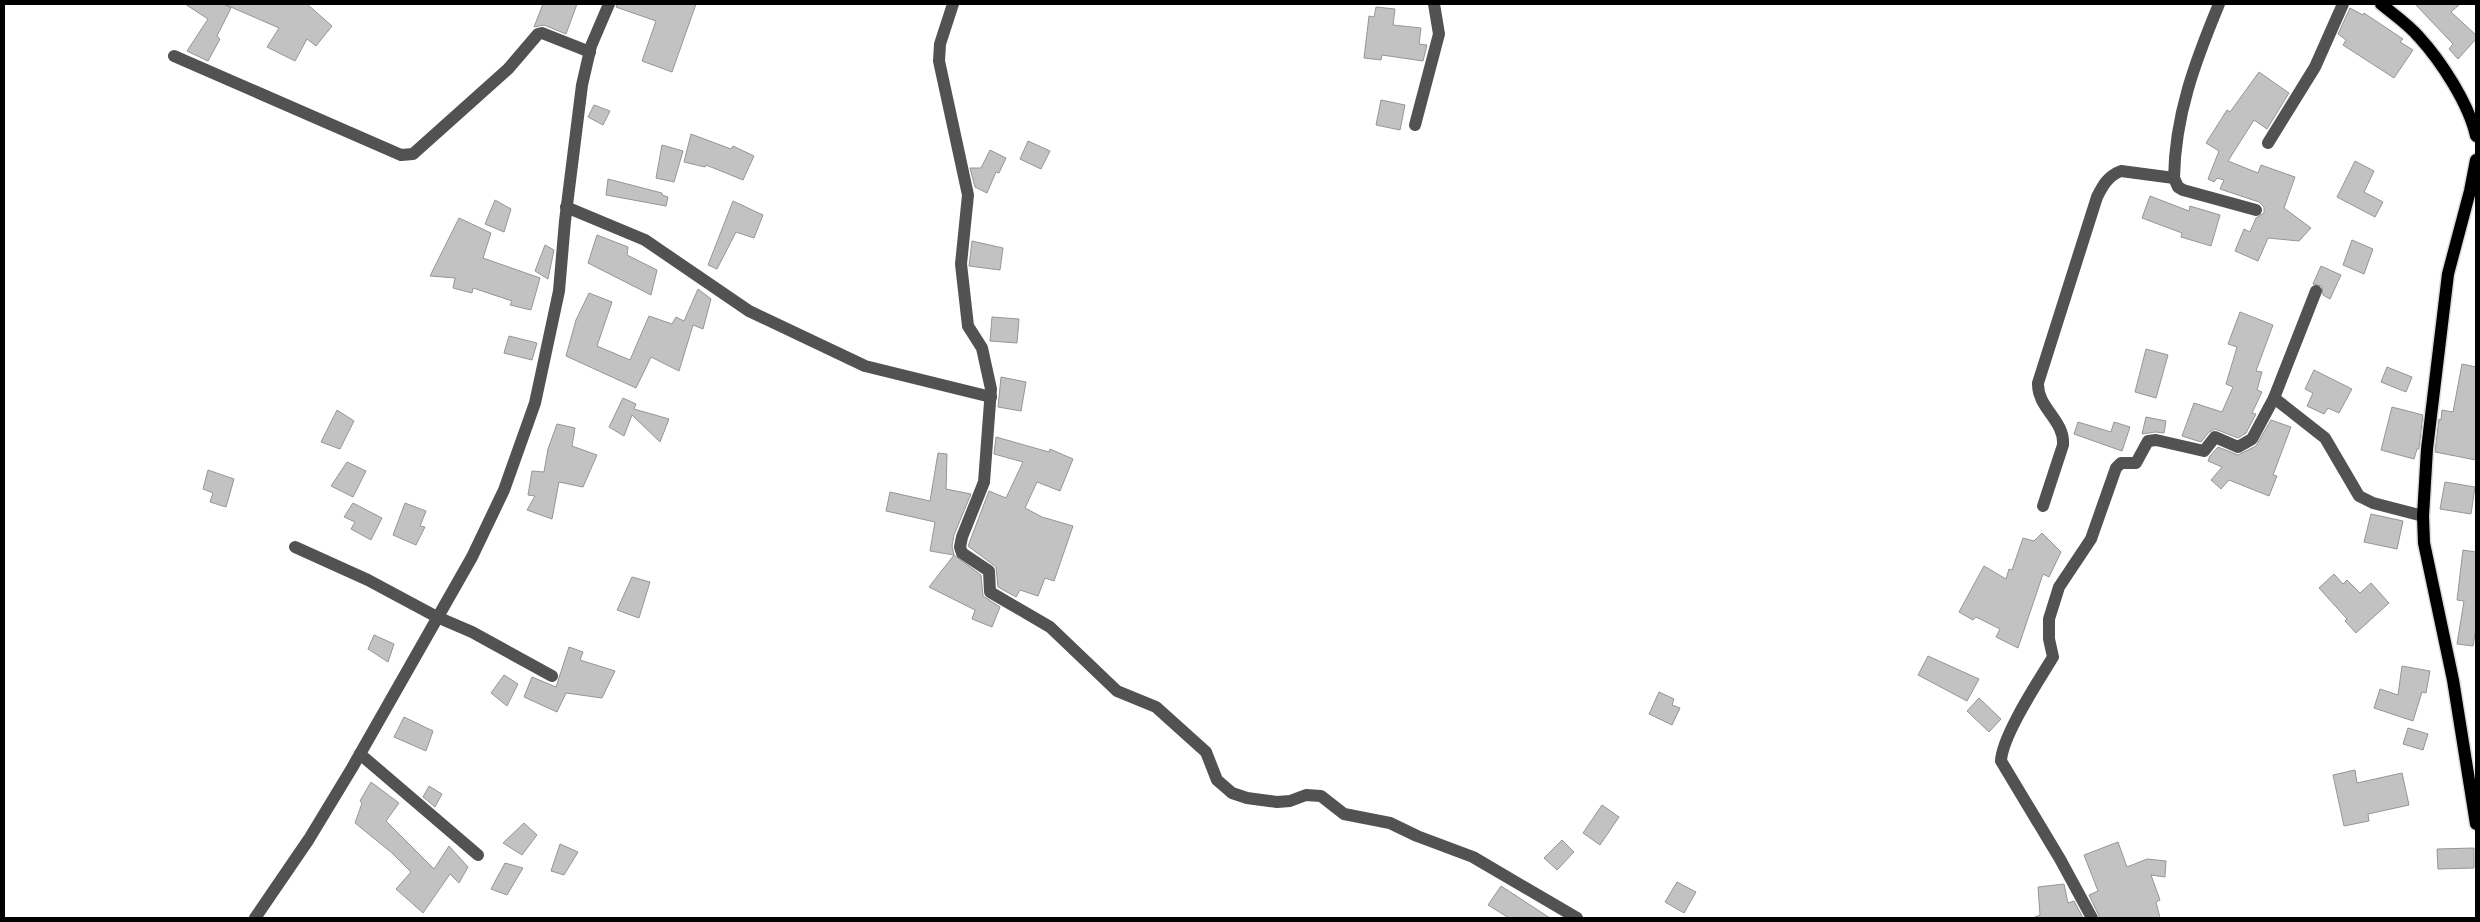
<svg xmlns="http://www.w3.org/2000/svg" width="2480" height="922" font-family="Figtree,sans-serif">
<rect width="100%" height="100%" fill="#fff"/>
<g fill="#c2c2c2" stroke="#969696">
<polygon points="185,4 307,4 332,26 316,46 307,39 295,61 267,47 279,28 224,4 231,8 217,36 220,39 208,61 187,51 208,19"/>
<polygon points="543,4 577,4 566,34 544,25 534,27"/>
<polygon points="617,4 696,4 672,72 642,61 656,21 616,7"/>
<polygon points="2415,4 2460,4 2451,12 2476,35 2476,39 2458,59 2449,49 2453,44"/>
<polygon points="1376,7 1395,9 1393,25 1421,28 1419,44 1427,45 1423,61 1382,55 1381,60 1364,58 1369,16 1374,17"/>
<polygon points="2350,8 2363,15 2364,13 2403,39 2400,42 2413,50 2394,78 2343,45 2346,40 2338,34"/>
<polygon points="2259,72 2289,93 2267,129 2254,120 2228,161 2258,173 2261,165 2295,177 2284,208 2311,228 2299,241 2268,238 2258,261 2235,251 2244,229 2250,232 2256,218 2264,213 2264,207 2259,202 2220,189 2224,180 2217,178 2214,182 2208,179 2219,151 2206,143 2227,110 2230,112"/>
<polygon points="1381,100 1405,105 1400,130 1376,125"/>
<polygon points="594,105 610,111 603,125 588,117"/>
<polygon points="691,134 731,149 733,146 754,156 743,180 706,165 705,167 684,162"/>
<polygon points="1028,141 1050,151 1041,169 1020,159"/>
<polygon points="662,145 683,151 674,182 656,178"/>
<polygon points="990,150 1006,158 999,173 996,172 987,193 975,187 970,168 981,168"/>
<polygon points="2355,161 2374,171 2364,192 2383,202 2375,217 2337,197"/>
<polygon points="608,179 662,193 662,195 668,197 666,206 606,195"/>
<polygon points="2150,196 2189,211 2190,206 2220,215 2211,246 2181,237 2182,233 2142,218"/>
<polygon points="495,200 511,209 504,232 485,224"/>
<polygon points="733,201 763,215 754,238 736,232 717,269 708,265"/>
<polygon points="459,218 491,233 483,258 540,278 531,310 510,305 512,301 473,288 472,293 453,288 455,278 430,276"/>
<polygon points="597,235 628,247 627,255 657,270 651,295 588,263"/>
<polygon points="2352,240 2373,249 2364,274 2343,265"/>
<polygon points="972,241 1003,248 1000,270 969,266"/>
<polygon points="545,245 554,250 548,279 535,271"/>
<polygon points="2321,266 2341,275 2330,299 2323,295 2322,286 2313,284"/>
<polygon points="698,289 711,299 703,329 693,325 679,371 651,357 636,388 566,356 576,320 589,293 612,302 597,346 630,360 649,316 672,324 676,317 684,321"/>
<polygon points="2240,312 2273,325 2256,371 2262,372 2257,390 2262,392 2252,413 2256,414 2246,433 2238,438 2215,429 2209,432 2201,442 2182,436 2194,403 2222,412 2233,387 2226,384 2237,347 2228,344"/>
<polygon points="992,317 1019,319 1017,343 990,341"/>
<polygon points="509,336 537,343 532,360 504,353"/>
<polygon points="2146,349 2168,355 2156,398 2135,392"/>
<polygon points="2462,364 2476,367 2476,460 2435,452 2439,419 2441,420 2442,410 2453,412"/>
<polygon points="2387,367 2412,377 2406,392 2381,382"/>
<polygon points="2314,370 2352,389 2339,413 2328,408 2324,414 2307,406 2313,393 2305,389"/>
<polygon points="1001,377 1026,382 1021,411 998,407"/>
<polygon points="623,398 636,404 634,409 669,419 660,442 632,415 624,436 609,427"/>
<polygon points="2392,407 2423,415 2419,449 2417,449 2414,459 2381,450"/>
<polygon points="337,410 354,421 340,449 321,442"/>
<polygon points="2146,417 2166,421 2164,433 2155,432 2142,434"/>
<polygon points="2271,420 2291,427 2273,475 2277,476 2269,496 2229,480 2221,489 2211,480 2222,467 2208,461 2210,456 2218,447 2238,455 2256,446"/>
<polygon points="2078,422 2111,432 2114,422 2130,427 2122,451 2074,434"/>
<polygon points="557,424 575,428 572,446 597,455 583,487 559,482 552,519 527,510 535,496 528,495 532,471 544,472 548,449"/>
<polygon points="996,437 1049,452 1050,449 1073,459 1060,491 1037,482 1025,508 1042,517 1073,526 1054,581 1045,578 1038,596 1020,590 1016,597 998,587 996,567 968,546 989,491 1006,498 1023,462 994,454"/>
<polygon points="938,453 947,454 946,489 971,494 954,535 952,546 954,555 930,551 935,522 886,511 890,492 930,501"/>
<polygon points="347,462 366,471 353,497 331,486"/>
<polygon points="208,470 234,479 226,507 210,502 213,493 203,489"/>
<polygon points="2445,482 2475,487 2471,514 2440,509"/>
<polygon points="353,503 382,518 371,540 351,529 355,522 344,517"/>
<polygon points="405,503 426,511 420,526 425,527 416,545 393,535"/>
<polygon points="2371,514 2403,521 2397,549 2364,542"/>
<polygon points="2042,533 2061,552 2049,577 2043,574 2018,648 1996,637 2000,629 1976,617 1973,620 1959,612 1984,566 2006,579 2009,569 2012,570 2023,538 2034,541"/>
<polygon points="2463,550 2476,552 2476,628 2473,646 2457,644 2464,601 2457,600"/>
<polygon points="954,555 981,575 983,596 1000,607 992,627 972,619 975,610 929,587"/>
<polygon points="2334,574 2343,584 2347,580 2360,593 2371,583 2389,603 2356,633 2345,621 2347,619 2319,588"/>
<polygon points="632,577 650,582 639,618 617,610"/>
<polygon points="374,635 394,644 388,662 368,649"/>
<polygon points="569,647 583,652 580,660 615,671 602,698 566,693 557,712 524,697 532,677 556,687"/>
<polygon points="1928,656 1979,679 1967,701 1918,675"/>
<polygon points="2402,666 2430,671 2426,693 2422,692 2413,721 2374,708 2380,689 2398,695"/>
<polygon points="504,675 518,684 507,706 491,693"/>
<polygon points="1659,692 1674,699 1672,705 1680,708 1672,725 1649,714"/>
<polygon points="1979,698 2001,719 1989,732 1967,711"/>
<polygon points="404,717 433,731 426,751 394,737"/>
<polygon points="2408,728 2428,734 2423,750 2403,744"/>
<polygon points="2355,770 2357,783 2402,773 2409,805 2368,814 2369,821 2344,826 2333,775"/>
<polygon points="371,782 399,803 386,821 434,869 449,846 468,867 459,883 450,874 423,913 396,889 411,872 392,853 355,823 362,803 360,801"/>
<polygon points="429,786 442,794 435,807 423,797"/>
<polygon points="1602,805 1619,817 1600,845 1583,833"/>
<polygon points="524,823 537,835 522,855 503,843"/>
<polygon points="1562,840 1574,852 1557,870 1544,858"/>
<polygon points="2118,842 2127,867 2147,859 2166,861 2165,877 2151,875 2160,900 2156,902 2160,918 2100,918 2089,895 2098,891 2084,855"/>
<polygon points="560,844 578,852 564,875 551,871"/>
<polygon points="2474,848 2474,868 2438,869 2437,849"/>
<polygon points="505,863 523,868 507,895 491,889"/>
<polygon points="1677,882 1696,892 1684,913 1665,902"/>
<polygon points="2064,884 2068,903 2074,901 2083,918 2033,918 2040,915 2038,887"/>
<polygon points="1501,886 1550,918 1509,918 1488,905"/>
</g>
<g fill="none" stroke-linecap="round" stroke-linejoin="round">
<defs>
<g id="major">
<path d="M 2381,4 C 2393,14 2408,24 2419,37 C 2441,61 2469,104 2476,136"/>
<polyline points="2476,160 2470,191 2448,274 2427,449 2423,516 2424,543 2453,680 2476,824"/>
</g>
</defs>
<use href="#major" stroke="#dbdbdb" stroke-width="15"/>
<g stroke="#525252" stroke-width="12">
<polyline points="953,4 940,44 939,61 968,195 961,264 968,326 982,348 991,389 984,482 962,537 960,547 962,553 989,571 990,592 1050,627 1117,691 1156,707 1206,752 1217,780 1232,793 1247,798 1277,802 1290,801 1306,795 1321,796 1344,814 1390,823 1417,836 1473,857 1577,918"/>
<path d="M 2219,4 C 2195,62 2175,115 2174,178 L 2178,187 L 2183,190 L 2256,210"/>
<polyline points="174,56 401,155 413,154 508,69 538,34 542,33 590,52"/>
<polyline points="1415,125 1439,34 1434,4"/>
<polyline points="2268,143 2315,67 2343,4"/>
<polyline points="566,207 645,240 749,311 865,366 991,397"/>
<polyline points="2274,398 2325,438 2359,496 2373,503 2423,516"/>
<path d="M 2043,506 L 2063,445 C 2065,420 2037,408 2038,383 L 2097,197 C 2103,185 2108,176 2121,171 L 2174,178"/>
<polyline points="295,547 368,580 437,617 472,632 552,676"/>
<polyline points="360,754 478,855"/>
<polyline points="255,918 309,839 352,768 472,557 504,490 535,403 559,291 565,221 582,85 591,46 609,4"/>
<path d="M 2092,918 L 2060,859 L 2001,761 C 2002,736 2039,680 2053,657 L 2049,639 L 2049,619 L 2059,587 L 2091,539 L 2116,468 L 2121,463 L 2136,463 L 2148,441 L 2156,440 L 2204,451 L 2215,437 L 2238,447 L 2252,439 L 2274,398 L 2316,291"/>
</g>
<use href="#major" stroke="#000" stroke-width="12"/>
</g>
<rect width="2480" height="922" fill="none" stroke="#000000" stroke-width="10"/>
</svg>
